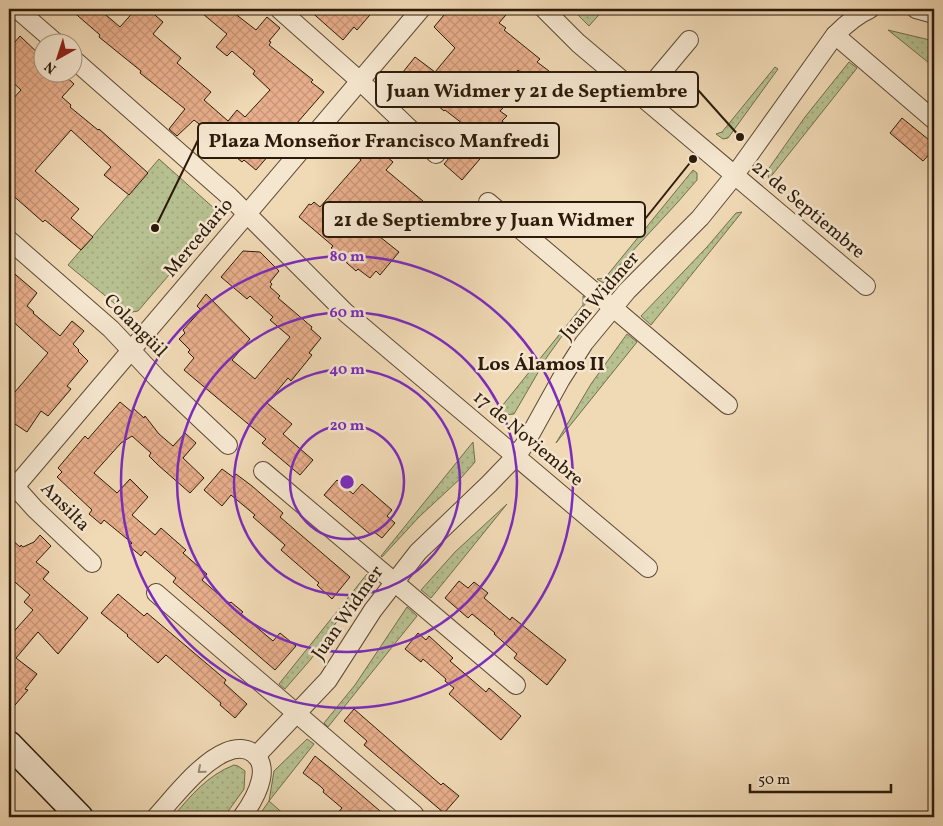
<svg xmlns="http://www.w3.org/2000/svg" width="943" height="826" font-family="Vollkorn,serif">
<defs>
<pattern id="park-dots" width="8" height="8" patternUnits="userSpaceOnUse" patternTransform="scale(1.25)"><rect width="8" height="8" fill="#b7c090"/><path d="M2 2h.1M6 6h.1" fill="none" stroke="#9ea47b" stroke-width="1.8" stroke-linecap="round"/></pattern>
<pattern id="building-cross-hatch" width="8" height="8" patternUnits="userSpaceOnUse" patternTransform="scale(1.25)"><rect width="8" height="8" fill="#e8ae8b"/><path d="M0 0l8 8M0 8l8-8" fill="none" stroke="#c79577"/></pattern>
</defs>
<rect width="100%" height="100%" fill="#f0d9b5"/>
<filter id="stains"><feTurbulence type="fractalNoise" baseFrequency=".004" numOctaves="4"/><feColorMatrix values="0 0 0 0 .2 0 0 0 0 .09 0 0 0 0 .02 0 0 0 .5 -.17"/></filter>
<radialGradient id="worn" r=".72"><stop offset=".6" stop-color="#630" stop-opacity="0"/><stop offset="1" stop-color="#630" stop-opacity=".3"/></radialGradient>
<polygon fill="#b7c090" stroke="#726e4d" points="269,801 287,817 258,817"/>
<g fill="url(#park-dots)" stroke="#726e4d">
<polygon points="572,9 604,9 589,26"/>
<polygon points="888,30 934,41 934,67"/>
<polygon points="849,62 857,68 769,179 767,171 805,117"/>
<polygon points="775,67 778,69 728,138 723,139 716,134 722,132"/>
<polygon points="159,159 216,210 217,219 138,311 126,313 68,265"/>
<polygon points="693,170 697,173 697,180 677,203 603,283 597,279 605,278"/>
<polygon points="742,212 651,325 641,316 707,247 736,213"/>
<polygon points="583,296 588,300 547,357 514,414 494,416 583,305"/>
<polygon points="627,334 637,342 556,443 591,384"/>
<polygon points="473,442 475,462 461,478 419,517 382,557 381,556"/>
<polygon points="507,504 431,598 421,590 455,552"/>
<polygon points="367,574 369,575 311,659 285,689 279,684"/>
<polygon points="407,607 417,616 328,727 324,723 355,685"/>
<polygon points="307,739 314,744 269,801 274,771"/>
<path d="M 234,765 L 238,766 L 245,771 L 244,789 L 224,817 L 173,817 C 190,796 208,775 234,765 Z"/>
</g>
<g fill="url(#building-cross-hatch)" stroke="#2c1b0a">
<polygon points="70,9 99,9 120,27 136,9 148,9 163,22 153,34 181,58 177,63 211,92 204,100 228,121 237,110 245,117 270,90 253,74 255,71 232,51 227,56 216,47 227,34 197,9 229,9 256,30 267,17 280,28 269,41 271,42 269,45 313,80 311,82 324,92 256,170 244,160 242,162 227,150 229,147 194,120 177,136 169,129 185,109 140,73 141,71 99,37 100,35"/>
<polygon points="308,9 375,9 357,30 354,27 343,40"/>
<polygon points="449,9 511,9 499,23 506,28 504,30 540,59 537,62 549,71 536,85 518,70 499,92 505,98 499,104 503,108 500,111 507,116 502,121 508,126 462,180 444,164 472,131 445,110 444,111 411,83 414,81 403,72 415,57 435,72 455,48 434,27"/>
<polygon points="20,36 42,57 42,72 61,72 74,84 62,97 71,105 70,107 98,130 99,129 148,173 129,195 104,175 111,167 71,130 35,171 79,209 71,218 93,237 81,250 45,220 43,222 9,192 9,103 21,90 9,79 9,49"/>
<polygon points="902,118 934,144 934,149 923,161 890,133"/>
<polygon points="353,129 365,139 367,136 375,143 387,129 398,139 385,155 393,162 386,170 423,201 422,203 433,213 421,227 397,207 375,233 399,252 380,275 376,271 370,278 358,269 356,271 348,264 331,248 333,246 299,217 309,204 311,205 314,202 320,207 361,160 341,143"/>
<polygon points="243,251 260,252 279,271 270,282 272,284 270,287 280,296 278,298 312,327 311,329 321,338 309,353 312,355 291,381 288,378 267,403 292,424 283,434 313,460 300,475 262,443 266,439 184,370 194,358 188,352 190,350 179,339 185,333 183,330 201,310 197,306 206,294 250,339 232,360 255,379 290,337 270,320 273,317 250,296 247,299 221,277"/>
<polygon points="9,269 37,293 27,306 34,312 33,313 60,336 72,321 84,331 73,344 79,350 78,351 88,361 67,386 71,389 48,416 41,411 27,432 9,420 9,399 48,353 9,318"/>
<polygon points="120,402 132,412 134,409 144,418 145,416 159,434 173,446 185,433 196,443 183,458 204,478 190,493 158,465 149,456 151,453 132,436 121,443 94,473 117,493 130,479 148,497 132,515 155,535 161,528 186,550 183,553 207,574 202,580 226,601 230,603 231,602 243,612 241,614 273,641 280,633 296,646 275,670 173,582 176,578 145,551 141,556 129,546 132,543 104,520 101,524 89,514 92,510 57,477 62,472 58,468 85,436 88,439"/>
<polygon points="222,469 233,477 236,474 252,486 283,513 280,517 350,577 332,599 317,585 319,583 281,550 285,545 253,517 255,515 231,495 222,506 204,490"/>
<polygon points="337,480 353,494 362,484 392,510 387,516 395,523 382,538 374,532 371,535 324,495"/>
<polygon points="40,535 51,546 36,562 49,572 43,579 88,618 58,654 38,632 16,658 37,674 25,689 28,690 9,712 9,637 33,610 24,602 30,595 9,577 9,537 20,547 21,545 23,547 34,542"/>
<polygon points="459,581 468,588 474,582 488,593 484,598 510,620 512,617 566,660 547,685 514,658 517,654 494,634 495,633 472,614 468,618 445,598"/>
<polygon points="118,594 144,616 147,613 226,680 224,683 247,704 235,718 220,705 221,703 166,655 158,663 127,636 128,635 101,613"/>
<polygon points="418,633 426,640 429,636 453,658 450,661 486,692 489,688 521,716 501,740 449,694 454,688 445,681 446,679 423,659 421,662 405,649"/>
<polygon points="354,709 441,785 443,783 459,796 444,813 364,745 367,741 344,721"/>
<polygon points="315,756 331,769 387,817 334,817 342,808 323,792 324,790 320,786 303,773"/>
</g>
<g fill="none" stroke-linecap="round" stroke-linejoin="round">
<defs>
<g id="minor">
<polyline points="17,9 55,42"/>
<polyline points="279,9 360,81 436,154"/>
<polyline points="544,9 578,43 866,286"/>
<polyline points="916,9 934,14"/>
<polyline points="835,35 934,120"/>
<polyline points="72,58 230,197 346,313 648,568"/>
<polyline points="642,96 689,40"/>
<polyline points="488,202 728,405"/>
<polyline points="9,240 111,329 157,378 228,445"/>
<polyline points="263,471 516,685"/>
<polyline points="9,480 35,509 92,563"/>
<polyline points="9,494 421,9"/>
<polyline points="156,593 414,814"/>
<path d="M 256,756 L 328,680 L 373,610 L 418,552 L 489,484 L 516,456 L 525,444 L 561,379 L 584,343 L 627,291 L 700,218 L 734,176 L 835,35 C 846,24 856,15 870,9"/>
<path d="M 156,817 C 174,797 201,762 226,752 C 247,743 266,755 261,779 C 258,793 250,806 242,817"/>
</g>
<polyline id="secondary" points="9,744 80,817"/>
</defs>
<use href="#minor" stroke="#5d4a35" stroke-width="20"/>
<use href="#secondary" stroke="#2c1b0a" stroke-width="28"/>
<use href="#minor" stroke="#f5e6cf" stroke-width="18"/>
<use href="#secondary" stroke="#f5e6cf" stroke-width="25"/>
</g>
<defs><path id="oneway-chevron" d="M-2-3.5L2.5 0L-2 3.5" fill="none" stroke-width="1.6" stroke-linecap="round" stroke-linejoin="round" transform="scale(1.25)"/></defs>
<use stroke="#9b8b76" href="#oneway-chevron" transform="translate(201 770) rotate(139)"/>
<g fill="none" stroke="#7b2cbf" stroke-width="2.5">
<circle cx="347" cy="482" r="57"/>
<circle cx="347" cy="482" r="113"/>
<circle cx="347" cy="482" r="170"/>
<circle cx="347" cy="482" r="226"/>
</g>
<g text-anchor="middle" dominant-baseline="central" stroke-width="5" stroke-linejoin="round" paint-order="stroke">
<g font-size="19" fill="#2c1b0a" stroke="#f5e6cf">
<text transform="translate(808 210) rotate(40)">21 de Septiembre</text>
<text transform="translate(199 238) rotate(-50)">Mercedario</text>
<text transform="translate(600 296) rotate(-49)">Juan Widmer</text>
<text transform="translate(135 326) rotate(45)">Colangüil</text>
<text transform="translate(528 439) rotate(40)">17 de Noviembre</text>
<text transform="translate(65 507) rotate(45)">Ansilta</text>
<text transform="translate(348 613) rotate(-55)">Juan Widmer</text>
</g>
<g font-size="20" font-weight="bold" fill="#2c1b0a" stroke="#f5e6cf">
<text x="541" y="365">Los Álamos II</text>
</g>
</g>
<circle cx="347" cy="482" r="8" fill="#7b2cbf" stroke="#f5e6cf" stroke-width="2.5"/>
<g font-size="15" text-anchor="middle" font-weight="bold" fill="#7b2cbf" stroke="#f5e6cf" stroke-width="5" stroke-linejoin="round" paint-order="stroke">
<text x="347" y="261">80 m</text>
<text x="347" y="317">60 m</text>
<text x="347" y="374">40 m</text>
<text x="347" y="430">20 m</text>
</g>
<path fill="none" stroke="#2c1b0a" stroke-width="2" d="M740 137L698 90M155 228L198 140M693 159L645 219"/>
<g fill="#2c1b0a" stroke="#f5e6cf" stroke-width="2">
<circle cx="740" cy="137" r="5"/>
<circle cx="155" cy="228" r="5"/>
<circle cx="693" cy="159" r="5"/>
</g>
<g fill="#f5e6cf" stroke="#2c1b0a" stroke-width="2">
<rect x="376" y="72" width="322" height="35" rx="5"/>
<rect x="198" y="123" width="361" height="35" rx="5"/>
<rect x="323" y="202" width="322" height="35" rx="5"/>
</g>
<g font-size="20" text-anchor="middle" font-weight="bold" fill="#2c1b0a">
<text x="537" y="97">Juan Widmer y 21 de Septiembre</text>
<text x="379" y="147">Plaza Monseñor Francisco Manfredi</text>
<text x="484" y="226">21 de Septiembre y Juan Widmer</text>
</g>
<rect width="943" height="826" fill="none" stroke="#f0d9b5" stroke-width="30"/>
<rect x="10" y="10" width="923" height="806" fill="none" stroke="#2c1b0a" stroke-width="2.5"/>
<rect x="15" y="15" width="913" height="796" fill="none" stroke="#2c1b0a"/>
<g transform="translate(58 58) rotate(219)"><circle r="24" fill="#f5e6cf" stroke="#a59580"/>
<path d="M0-4L9 19L0 12L-9 19Z" fill="#8f2418"/>
<text y="-8" font-size="14" font-weight="bold" text-anchor="middle" fill="#2c1b0a">N</text>
</g>
<path d="M750 784v8h141v-8" fill="none" stroke="#2c1b0a" stroke-width="2.5"/>
<text x="758" y="784" font-size="15" fill="#2c1b0a" stroke="#f5e6cf" stroke-width="4" paint-order="stroke">50 m</text>
<rect width="100%" height="100%" filter="url(#stains)"/>
<rect width="100%" height="100%" fill="url(#worn)"/>
</svg>
